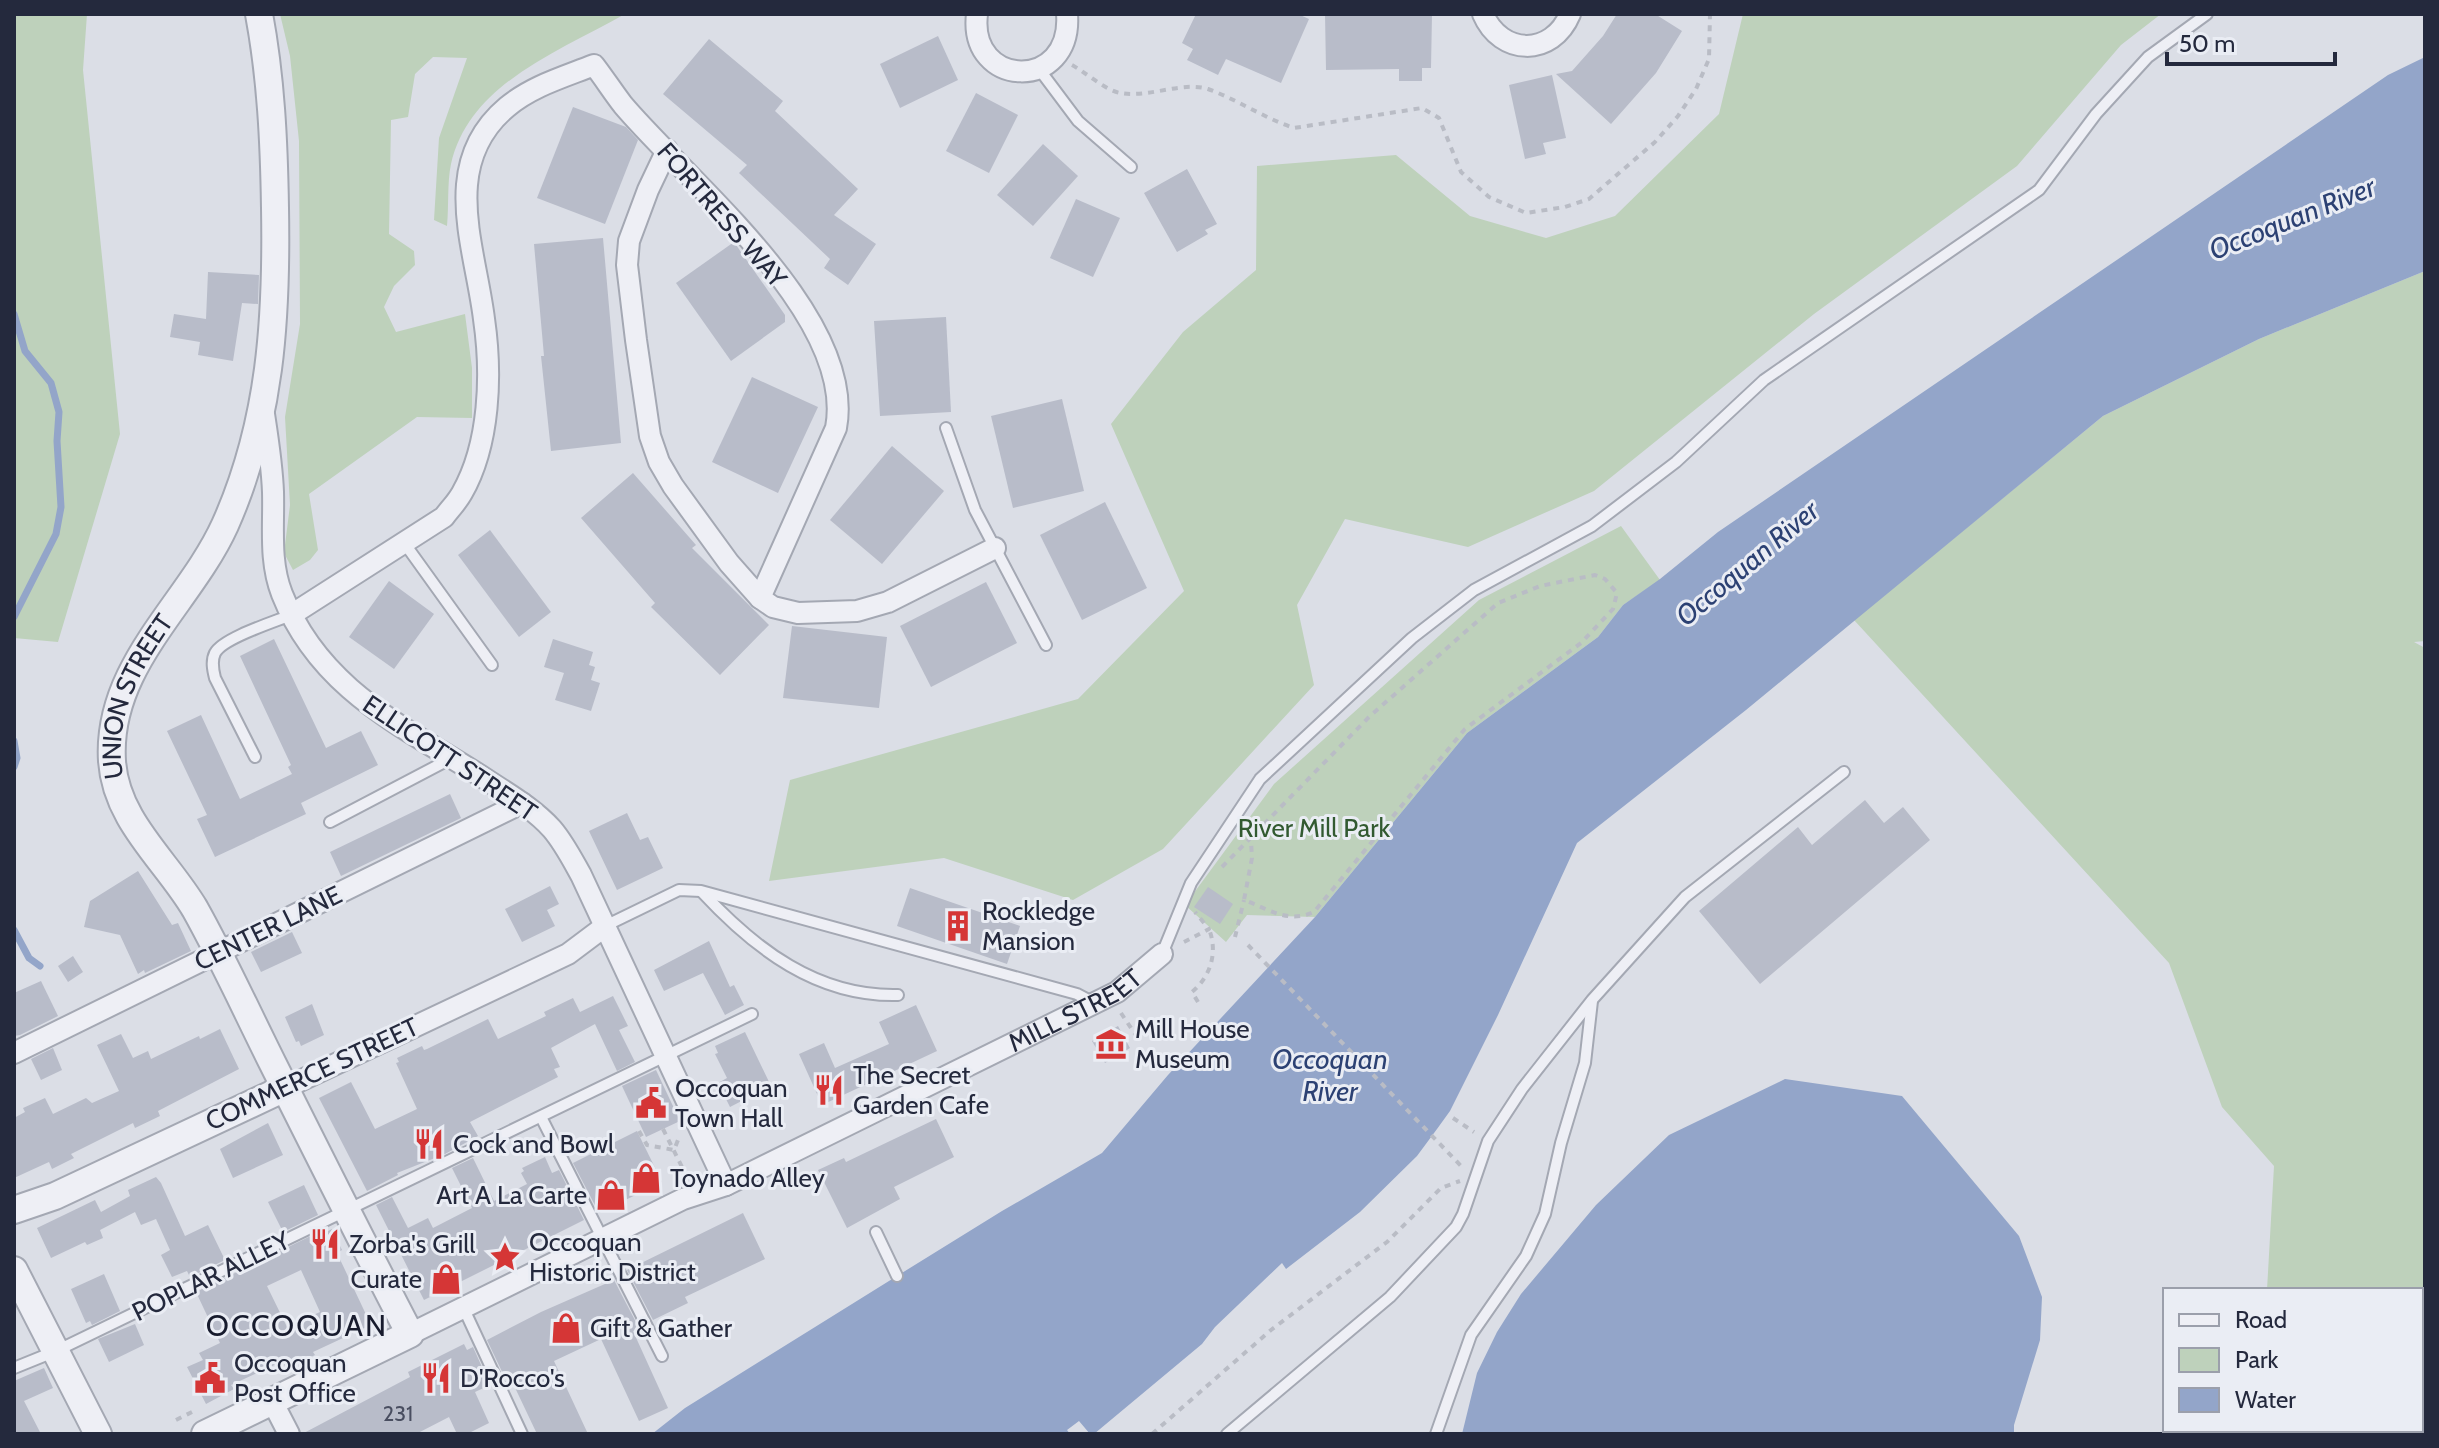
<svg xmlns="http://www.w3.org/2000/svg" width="2439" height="1448" font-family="Cabin,sans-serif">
<rect width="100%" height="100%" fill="#dbdee6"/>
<g fill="#bed1bb">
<polygon points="14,14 87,14 83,70 120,434 58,642 14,638"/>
<path d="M 280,14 L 625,14 C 561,51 470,82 451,164 C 447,183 449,206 447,226 L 434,220 L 439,138 L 467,58 L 433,57 L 415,74 L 408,117 L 391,120 L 389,234 L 414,251 L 415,265 L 394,286 L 384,307 L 396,332 L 465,314 L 472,368 L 472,418 L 417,417 L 309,494 L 318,550 L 310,560 L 293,570 L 284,553 L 290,505 L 285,417 L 300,324 L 299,141 L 290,56 Z"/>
<polygon points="1743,14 2161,14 2121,45 2017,166 1814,314 1594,491 1468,547 1345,519 1297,605 1314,685 1163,849 1073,900 944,858 769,881 790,780 1078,699 1184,591 1111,424 1183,332 1256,270 1257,166 1396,155 1470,216 1546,238 1615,216 1719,114"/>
<polygon points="2425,271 2425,641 2414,642 2425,648 2425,1434 2259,1434 2257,1430 2421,1430 2421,1290 2267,1290 2274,1166 2222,1107 2169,963 1854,620 2103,416 2259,339"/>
<polygon points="1621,526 1660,580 1623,605 1598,637 1467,733 1315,917 1247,915 1226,942 1185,905 1274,784 1479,600"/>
</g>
<g fill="#93a5c9">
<polygon points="2425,57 2425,271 2259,339 2103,416 1746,710 1577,843 1498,1015 1450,1111 1437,1129 1417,1156 1360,1212 1286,1269 1282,1263 1215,1327 1202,1344 1094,1434 1090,1434 1079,1421 1067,1430 1070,1434 652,1434 685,1408 897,1276 1002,1211 1102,1153 1168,1075 1315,917 1467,733 1598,637 1623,605 1660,579 1718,532 2388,75"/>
<polygon points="1785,1079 1902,1096 2019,1236 2042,1297 2040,1340 2014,1425 2014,1434 1462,1434 1477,1373 1497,1332 1521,1294 1596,1205 1669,1135"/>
</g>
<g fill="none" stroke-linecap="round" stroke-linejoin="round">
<g stroke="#93a5c9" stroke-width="7">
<polyline points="14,314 25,351 51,383 59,412 57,441 61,507 56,534 14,617"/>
<polyline points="14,741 17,758 14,767"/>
<polyline points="14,930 29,958 40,966"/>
</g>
</g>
<g fill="#b8bcc9" fill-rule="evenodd">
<polygon points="1196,14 1298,14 1309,19 1281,83 1226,59 1218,75 1187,60 1193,49 1182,43"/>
<polygon points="1325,14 1432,14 1431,68 1422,68 1422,81 1399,81 1399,69 1326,70"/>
<polygon points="1617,14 1655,14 1682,31 1656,73 1611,124 1556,74 1572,71 1603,36"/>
<polygon points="938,36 958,80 900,108 880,64"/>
<polygon points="709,39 783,101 775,111 858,189 834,215 876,244 848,285 824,268 830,259 739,173 747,165 663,94"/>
<polygon points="1552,75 1566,138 1543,143 1546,154 1525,159 1509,85"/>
<polygon points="976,93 1018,115 989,173 946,151"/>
<polygon points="573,107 626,127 638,140 605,224 537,198"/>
<polygon points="1043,144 1078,176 1033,226 997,195"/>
<polygon points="1187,169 1217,224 1205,230 1208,234 1177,252 1144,193"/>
<polygon points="1076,199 1120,218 1093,277 1050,258"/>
<polygon points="603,238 621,443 551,451 541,356 544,356 534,244"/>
<polygon points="734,242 785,315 785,322 731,361 676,283"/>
<polygon points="208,272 259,275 258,304 242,303 233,361 198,355 200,342 170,337 174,314 206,319"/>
<polygon points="946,317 951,412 880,416 874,321"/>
<polygon points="752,377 818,407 778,493 712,462"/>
<polygon points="1062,399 1084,491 1013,508 991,416"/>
<polygon points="892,446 944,491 882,564 830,520"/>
<polygon points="633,473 696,545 692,548 769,625 720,675 651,607 655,603 581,518"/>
<polygon points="1105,502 1147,588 1082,620 1040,535"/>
<polygon points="490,530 551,612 519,637 458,555"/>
<polygon points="389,581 434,614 394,669 349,637"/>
<polygon points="986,582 1017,643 931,687 900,626"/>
<polygon points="792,626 887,637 879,708 783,698"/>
<polygon points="274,639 326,748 361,731 378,765 301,803 306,814 215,857 197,819 207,815 167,731 201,715 240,799 292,774 288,767 291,765 240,656"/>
<polygon points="553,639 593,652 589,665 595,667 591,680 600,683 591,711 555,700 564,673 544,667"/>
<polygon points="450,794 461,818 341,876 330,852"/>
<polygon points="1865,800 1884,823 1903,807 1930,840 1760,984 1699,911 1798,827 1812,845"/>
<polygon points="627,813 640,840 648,837 663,868 617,890 589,831"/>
<polygon points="138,871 172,925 178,923 191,951 145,973 144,970 138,974 120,935 84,927 90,901"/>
<polygon points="550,886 559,904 547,910 555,926 522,942 505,909"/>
<polygon points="1208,887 1233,904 1220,924 1194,907"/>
<polygon points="910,888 1020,926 1007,964 897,926"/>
<polygon points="292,932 302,953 261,972 251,952"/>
<polygon points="709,941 730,987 734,985 744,1005 725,1015 703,973 664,991 654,970"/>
<polygon points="73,956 83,972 68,982 58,966"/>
<polygon points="41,981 58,1016 20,1035 14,1036 14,993"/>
<polygon points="613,996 628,1026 619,1030 635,1062 617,1071 595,1024 551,1048 560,1067 554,1069 558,1077 470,1122 478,1136 445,1154 397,1173 398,1175 367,1191 319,1098 351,1082 375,1129 417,1109 396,1063 399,1062 397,1058 422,1046 424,1050 427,1049 488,1019 498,1039 546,1016 544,1012 573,998 580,1012"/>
<polygon points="312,1004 324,1035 301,1046 299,1041 296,1042 285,1017"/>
<polygon points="916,1005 937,1051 822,1105 799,1054 824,1043 835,1068 889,1044 879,1022"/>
<polygon points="1118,1026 1130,1048 1105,1063 1092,1041"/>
<polygon points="220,1029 239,1069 158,1111 160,1116 135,1128 133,1123 71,1154 74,1158 52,1169 49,1162 14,1178 14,1118 25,1112 23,1108 45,1098 53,1114 86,1098 92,1103 119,1091 97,1045 121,1034 133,1058 148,1051 151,1059 199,1036 200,1039"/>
<polygon points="745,1032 771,1086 730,1107 718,1083 727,1078 715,1054 718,1053 715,1046"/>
<polygon points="53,1048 62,1070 41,1080 31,1059"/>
<polygon points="656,1070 680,1121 646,1137 622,1086"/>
<polygon points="936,1119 954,1157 894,1187 900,1199 847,1228 818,1170 844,1158 846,1162"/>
<polygon points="268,1123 283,1155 233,1178 220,1149"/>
<polygon points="637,1131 662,1182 599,1213 573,1163"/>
<polygon points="545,1157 552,1173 559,1170 584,1220 424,1300 376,1205 392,1197 408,1228 428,1218 433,1228 472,1208 452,1168 473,1158 494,1201 527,1184 521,1173 524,1171 522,1168"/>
<polygon points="156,1177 161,1183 185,1236 208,1225 225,1260 190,1277 187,1271 172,1277 161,1255 170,1250 156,1219 141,1225 135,1212 100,1230 103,1238 87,1245 85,1242 51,1258 37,1228 95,1200 101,1212 130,1196 128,1190"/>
<polygon points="304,1185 318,1215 283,1232 268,1202"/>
<polygon points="743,1213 765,1259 685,1297 688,1303 653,1320 627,1270"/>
<path d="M 325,1229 L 326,1232 L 332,1229 L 342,1250 L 337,1253 L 371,1325 L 313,1352 L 315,1355 L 286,1369 L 283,1361 L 231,1385 L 234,1389 L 206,1404 L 187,1367 L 203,1360 L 199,1353 L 220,1343 L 196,1292 ZM 301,1270 L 320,1312 L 287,1327 L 267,1286 Z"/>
<polygon points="104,1274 120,1311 92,1325 90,1321 86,1323 71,1289"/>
<polygon points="614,1280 639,1328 633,1331 668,1408 639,1421 601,1339 554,1361 588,1434 537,1434 509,1375 505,1378 487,1340 541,1312"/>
<polygon points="135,1324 144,1345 109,1362 98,1339"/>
<polygon points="464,1344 467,1350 473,1347 490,1385 475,1392 489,1423 467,1434 457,1434 449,1417 416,1434 302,1434 410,1377 408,1372"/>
<polygon points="44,1368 53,1388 24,1401 41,1434 14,1434 14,1381"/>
</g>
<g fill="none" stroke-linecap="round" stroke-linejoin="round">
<defs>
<g id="service">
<polyline points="1039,69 1078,121 1131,167"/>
<polyline points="946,428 975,510 1046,645"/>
<polyline points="405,544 492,665"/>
<path d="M 255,757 L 215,678 C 213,670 211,661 215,653 C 223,638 274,622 291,615"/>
<polyline points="330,822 450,759"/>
<path d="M 702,892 C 755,949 817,997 898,995"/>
<polyline points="605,926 679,890 701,891 1077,994 1094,1003"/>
<polyline points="1162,954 1191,883 1260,779 1412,638 1474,590 1592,526 1676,462 1764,380 2039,190 2096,114 2148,57 2207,14"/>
<polyline points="541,1117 662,1356"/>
<polyline points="876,1232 897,1276"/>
<polyline points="463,1307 522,1434"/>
<polyline points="14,1368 56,1351 752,1014"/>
<polyline points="1227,1434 1390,1297 1456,1227 1463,1214 1488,1141 1522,1089 1592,1000 1685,897 1844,772"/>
<polyline points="1436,1434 1471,1335 1526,1256 1545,1214 1561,1143 1585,1063 1592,1001"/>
</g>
<g id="minor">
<path d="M 977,14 C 968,89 1073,92 1067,14"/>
<path d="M 1483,14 C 1501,56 1552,57 1570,14"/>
<polyline points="667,150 648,190 629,241 627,265 636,340 650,436 659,462 673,486 729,563 760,598 773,607 798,613 857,611 888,602 995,548"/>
<path d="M 264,414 C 268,440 272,465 273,492 C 274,526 269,561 282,594 C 320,690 403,726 484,778 C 508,794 533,808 552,829 C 564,843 572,859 581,875 L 726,1185"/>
<path d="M 291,615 L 444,517 C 450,509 457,502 462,493 C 490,444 492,374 484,319 C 475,246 439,164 507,107 C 532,86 564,77 594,65 C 604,78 613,92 623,105 C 688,182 857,317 836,428 L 760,598"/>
<polyline points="14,1053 522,803"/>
<polyline points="285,1088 568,954 604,927"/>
<path id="s1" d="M 410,1334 L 683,1199 L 726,1185 L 1117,992 L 1162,954"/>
<polyline points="272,1401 289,1434"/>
</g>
<g id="tertiary">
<polyline points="14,1210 55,1196 285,1088"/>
<polyline points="14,1270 98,1434"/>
<path id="s2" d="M 205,1434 L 410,1334 C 363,1244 318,1154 273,1064 C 247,1012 223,959 195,909 C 166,860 116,821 112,761 C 106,666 189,604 225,525 C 271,422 277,318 275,208 C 274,142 271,78 259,14"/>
</g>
</defs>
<use href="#service" stroke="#a4a8b3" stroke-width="14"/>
<use href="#minor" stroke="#a4a8b3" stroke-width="24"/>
<use href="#tertiary" stroke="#a4a8b3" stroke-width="30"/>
<g stroke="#b9bcc5" stroke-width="4" stroke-dasharray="6 6" stroke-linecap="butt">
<path d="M 1072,65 C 1085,72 1108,92 1121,93 C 1149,98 1183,81 1208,89 C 1238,100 1264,118 1294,128 L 1422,108 L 1439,118 L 1461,172 L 1489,197 L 1526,213 L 1565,207 L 1589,199 L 1655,142 L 1678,116 L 1696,89 L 1709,59 L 1710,14"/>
<path d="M 1222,867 L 1369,717 L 1498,603 L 1540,586 L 1595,575 L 1605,579 L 1617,593 L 1613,609 L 1581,643 L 1465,729 L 1314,912 C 1287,924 1269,909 1244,900 L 1252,858 L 1251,841"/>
<polyline points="1235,937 1244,900"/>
<polyline points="1184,942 1209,929 1195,912"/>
<polyline points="1248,945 1464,1169"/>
<path d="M 1198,1002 L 1192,992 C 1211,976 1218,952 1209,929"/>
<polyline points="1121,1013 1137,1037"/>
<polyline points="1453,1118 1474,1132"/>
<polyline points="663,1129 687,1177"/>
<polyline points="639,1131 647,1145 674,1150 680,1135"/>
<polyline points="176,1420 192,1412"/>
<polyline points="1152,1434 1271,1330 1387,1242 1441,1188 1460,1181"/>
</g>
<use href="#service" stroke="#eeeff5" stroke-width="10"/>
<use href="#minor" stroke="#eeeff5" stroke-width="20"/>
<use href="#tertiary" stroke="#eeeff5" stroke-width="26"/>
</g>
<defs>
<symbol id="building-bare" viewBox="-9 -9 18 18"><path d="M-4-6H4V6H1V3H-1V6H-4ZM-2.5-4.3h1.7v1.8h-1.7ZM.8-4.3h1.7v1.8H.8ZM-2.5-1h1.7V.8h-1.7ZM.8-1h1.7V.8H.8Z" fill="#d53636" stroke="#eaedf4" stroke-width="2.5" paint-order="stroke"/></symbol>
<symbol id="museum-bare" viewBox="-9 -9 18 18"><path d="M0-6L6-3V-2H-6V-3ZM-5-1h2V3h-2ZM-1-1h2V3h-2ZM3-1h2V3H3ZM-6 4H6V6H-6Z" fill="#d53636" stroke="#eaedf4" stroke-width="2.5" paint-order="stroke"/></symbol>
<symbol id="restaurant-bare" viewBox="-9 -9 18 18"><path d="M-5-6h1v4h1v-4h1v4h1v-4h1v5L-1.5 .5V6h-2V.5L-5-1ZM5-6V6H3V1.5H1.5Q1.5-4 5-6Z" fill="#d53636" stroke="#eaedf4" stroke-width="2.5" paint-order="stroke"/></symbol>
<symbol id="civic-bare" viewBox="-9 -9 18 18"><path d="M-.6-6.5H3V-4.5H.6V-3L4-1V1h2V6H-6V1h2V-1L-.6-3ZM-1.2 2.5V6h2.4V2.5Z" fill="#d53636" stroke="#eaedf4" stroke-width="2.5" paint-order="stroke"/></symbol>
<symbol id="shop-bare" viewBox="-9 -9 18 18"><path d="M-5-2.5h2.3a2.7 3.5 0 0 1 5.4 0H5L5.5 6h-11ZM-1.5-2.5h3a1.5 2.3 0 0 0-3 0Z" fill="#d53636" stroke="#eaedf4" stroke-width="2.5" paint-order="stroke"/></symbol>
<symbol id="sight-bare" viewBox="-9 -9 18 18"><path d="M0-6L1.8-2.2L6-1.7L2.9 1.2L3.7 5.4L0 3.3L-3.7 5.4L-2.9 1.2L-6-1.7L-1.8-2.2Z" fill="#d53636" stroke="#eaedf4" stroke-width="2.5" paint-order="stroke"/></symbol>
</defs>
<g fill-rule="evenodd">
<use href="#building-bare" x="936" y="904" width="44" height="44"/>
<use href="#museum-bare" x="1089" y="1022" width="44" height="44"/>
<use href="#restaurant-bare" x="807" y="1068" width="44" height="44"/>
<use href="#civic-bare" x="629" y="1081" width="44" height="44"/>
<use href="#restaurant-bare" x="407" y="1122" width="44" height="44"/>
<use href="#shop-bare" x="624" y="1156" width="44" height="44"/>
<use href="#shop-bare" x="589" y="1173" width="44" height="44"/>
<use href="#restaurant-bare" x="303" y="1222" width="44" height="44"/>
<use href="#sight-bare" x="483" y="1235" width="44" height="44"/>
<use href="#shop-bare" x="424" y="1257" width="44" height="44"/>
<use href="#shop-bare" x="544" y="1306" width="44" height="44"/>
<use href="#civic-bare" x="188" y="1356" width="44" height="44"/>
<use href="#restaurant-bare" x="414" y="1356" width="44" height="44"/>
</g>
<g text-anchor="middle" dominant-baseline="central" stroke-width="6" stroke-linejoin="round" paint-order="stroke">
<g font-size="22" fill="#494e60">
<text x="398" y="1413">231</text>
</g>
<g font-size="26" fill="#24293d" stroke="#eaedf4">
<text transform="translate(722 215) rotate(49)">FORTRESS WAY</text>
<text stroke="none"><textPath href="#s2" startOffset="946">UNION STREET</textPath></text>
<text transform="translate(450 758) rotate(34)">ELLICOTT STREET</text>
<text transform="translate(268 928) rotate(-26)">CENTER LANE</text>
<text stroke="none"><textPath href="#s1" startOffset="740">MILL STREET</textPath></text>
<text transform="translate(312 1074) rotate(-25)">COMMERCE STREET</text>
<text transform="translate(211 1276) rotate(-26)">POPLAR ALLEY</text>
</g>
<g font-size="26" fill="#325a31" stroke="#eaedf4">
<text x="1314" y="828">River Mill Park</text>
</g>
<g font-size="26" fill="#24293d" stroke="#eaedf4" text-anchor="start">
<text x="982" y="911">Rockledge<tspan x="982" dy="30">Mansion</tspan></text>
<text x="1135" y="1029">Mill House<tspan x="1135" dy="30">Museum</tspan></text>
<text x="853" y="1075">The Secret<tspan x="853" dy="30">Garden Cafe</tspan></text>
<text x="675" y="1088">Occoquan<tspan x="675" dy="30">Town Hall</tspan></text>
<text x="453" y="1144">Cock and Bowl</text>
<text x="670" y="1178">Toynado Alley</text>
<text x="587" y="1195" text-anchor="end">Art A La Carte</text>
<text x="529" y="1242">Occoquan<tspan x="529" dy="30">Historic District</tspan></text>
<text x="349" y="1244">Zorba's Grill</text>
<text x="422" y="1279" text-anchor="end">Curate</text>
<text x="590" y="1328">Gift &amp; Gather</text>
<text x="234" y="1363">Occoquan<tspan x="234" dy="30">Post Office</tspan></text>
<text x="460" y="1378">D'Rocco's</text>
</g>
<g font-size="28" font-style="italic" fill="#2c4173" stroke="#eaedf4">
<text transform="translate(2292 218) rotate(-22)">Occoquan River</text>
<text transform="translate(1747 563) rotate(-40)">Occoquan River</text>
<text x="1330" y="1059">Occoquan<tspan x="1330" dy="32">River</tspan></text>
</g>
<g font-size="30" letter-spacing="2" fill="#171b2d" stroke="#eaedf4">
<text x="297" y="1325">OCCOQUAN</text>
</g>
</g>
<rect width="2439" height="1448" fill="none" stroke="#24293d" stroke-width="32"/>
<rect x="2163" y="1288" width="260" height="144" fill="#eaedf4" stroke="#9b9fab" stroke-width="2"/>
<rect x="2179" y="1314" width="40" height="12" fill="#eeeff5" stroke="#9b9fab" stroke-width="2"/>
<text x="2235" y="1328" font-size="24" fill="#24293d">Road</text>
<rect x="2179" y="1348" width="40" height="24" fill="#bed1bb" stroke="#9b9fab" stroke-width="2"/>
<text x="2235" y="1368" font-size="24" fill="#24293d">Park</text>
<rect x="2179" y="1388" width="40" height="24" fill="#93a5c9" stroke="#9b9fab" stroke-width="2"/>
<text x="2235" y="1408" font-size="24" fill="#24293d">Water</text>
<path d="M2167 52v12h168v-12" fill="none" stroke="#24293d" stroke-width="4"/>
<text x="2179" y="52" font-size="24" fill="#24293d" stroke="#eaedf4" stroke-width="6" paint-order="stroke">50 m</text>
</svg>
